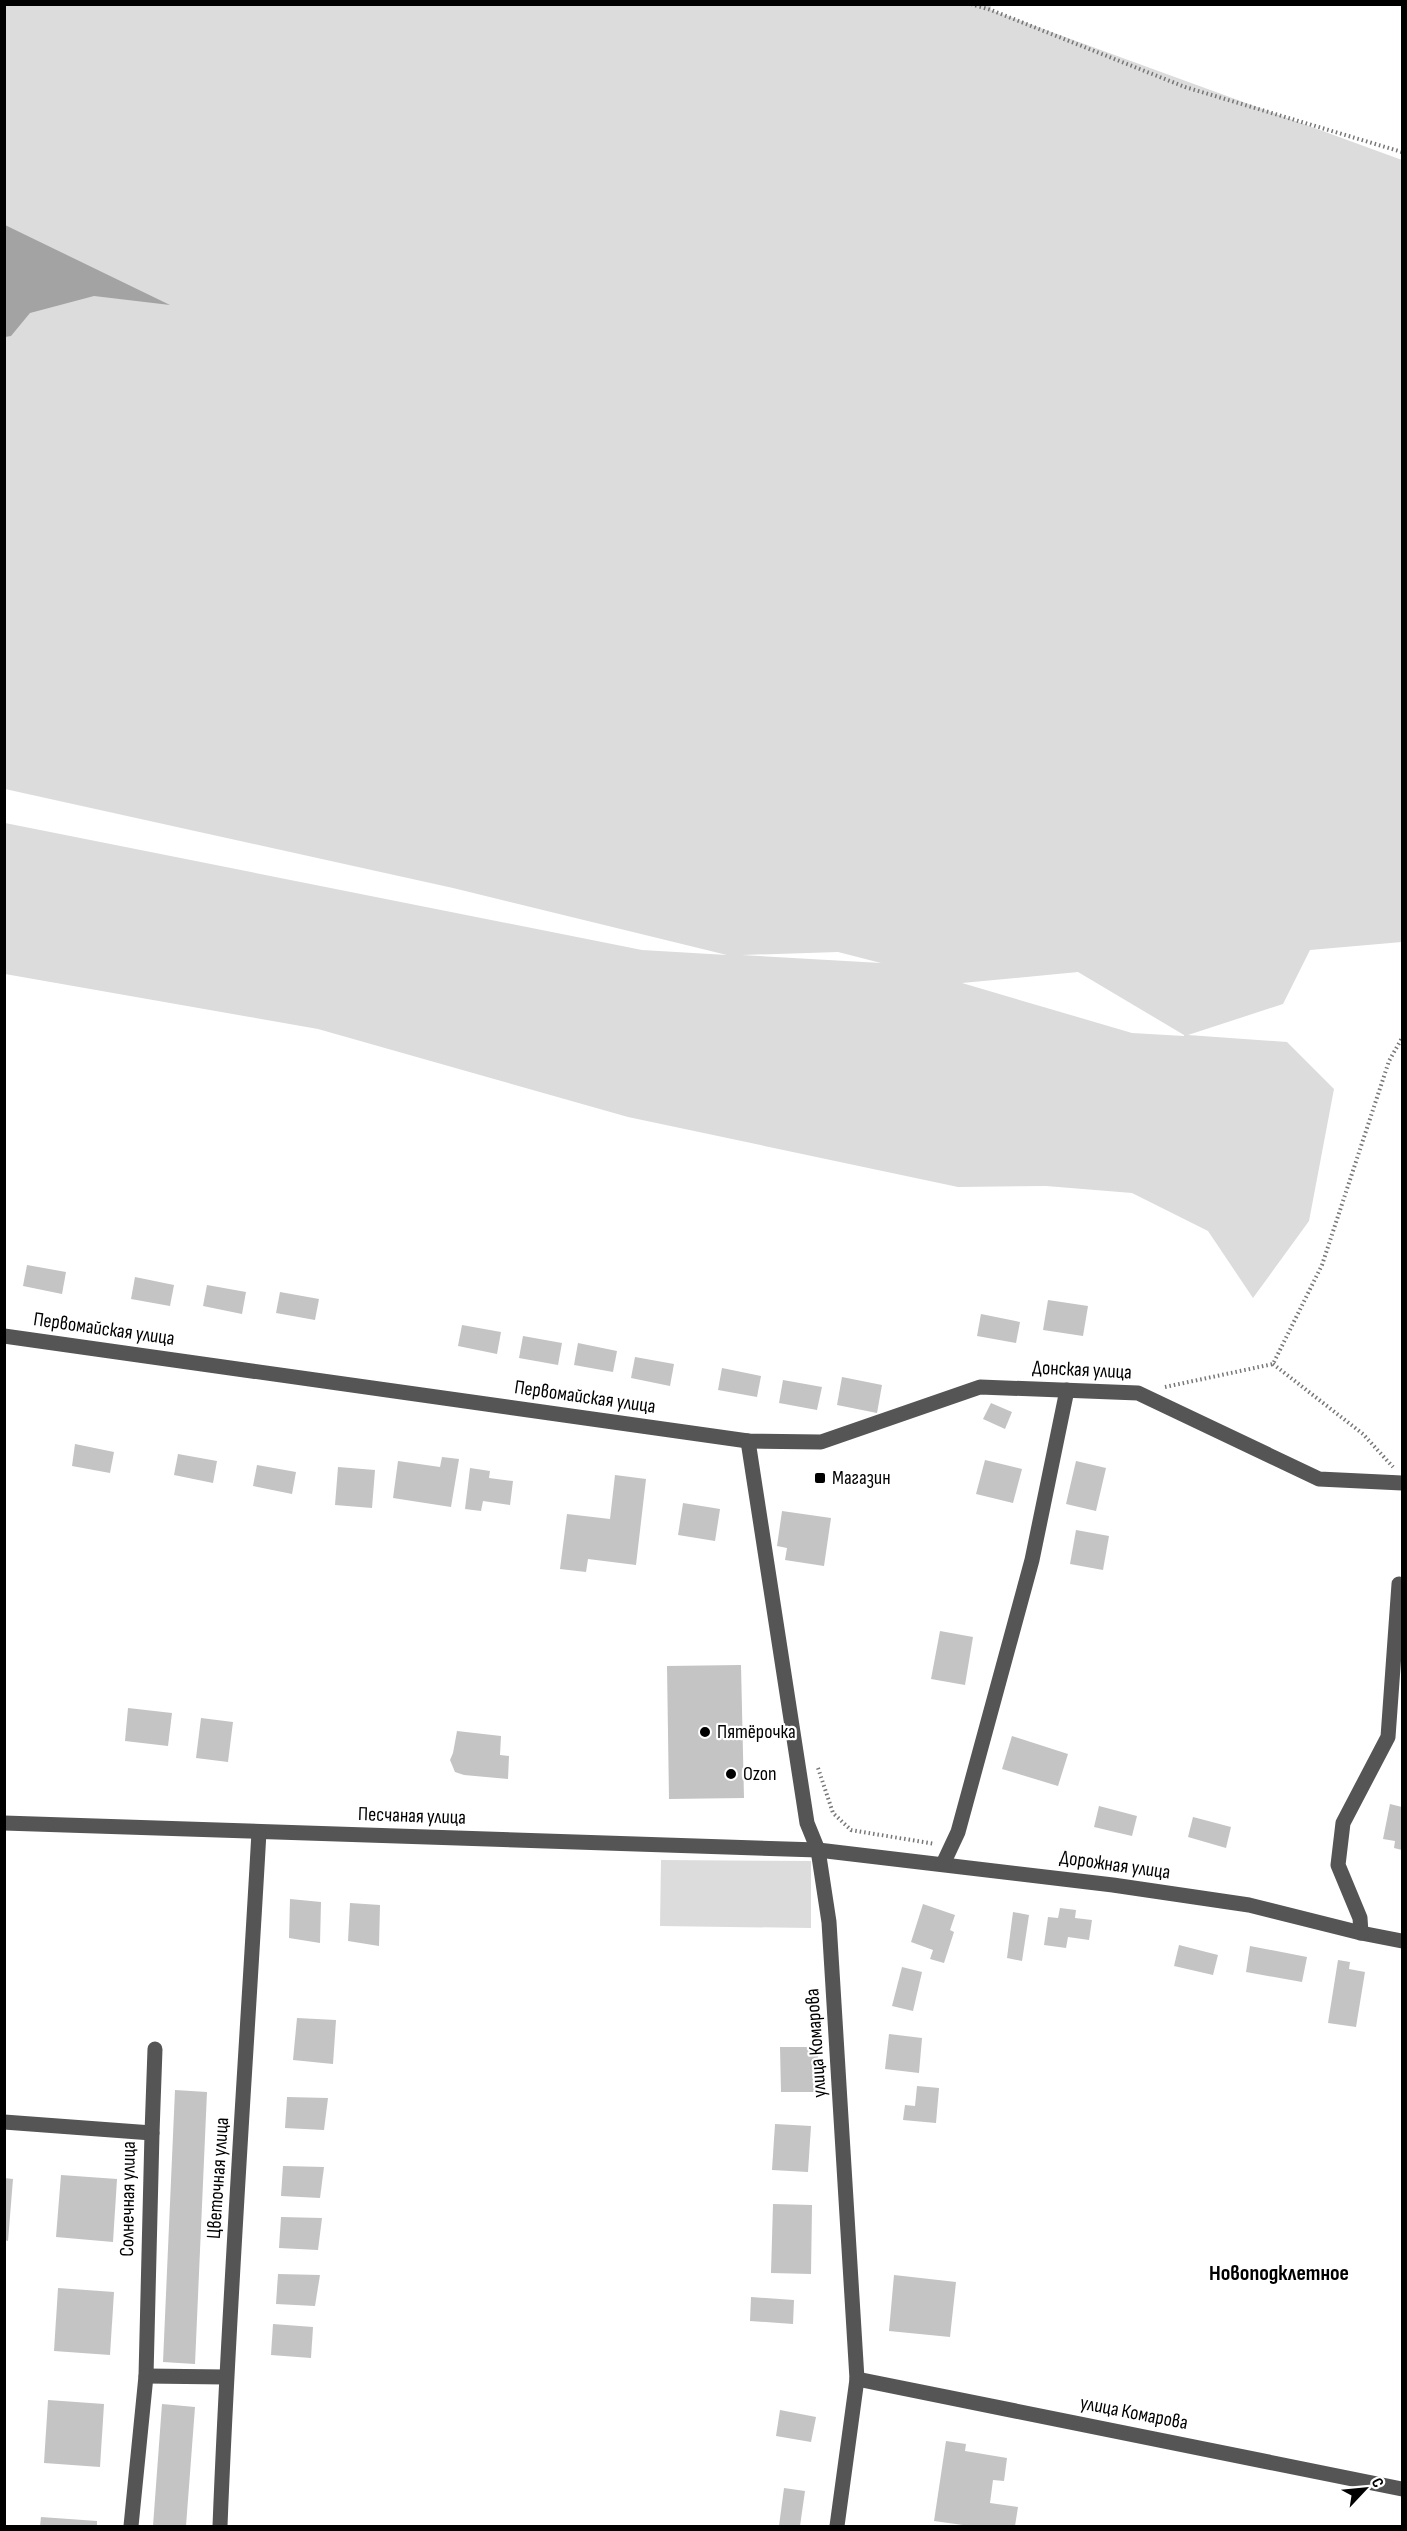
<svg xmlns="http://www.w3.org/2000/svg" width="1407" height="2531" font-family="'Sofia Sans Condensed',sans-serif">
<rect width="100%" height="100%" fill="#fff"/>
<g fill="#dcdcdc" fill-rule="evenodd">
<path d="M 5,5 L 991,5 L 991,10 L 1402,160 L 1402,942 L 1310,950 L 1283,1004 L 1188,1035 L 1287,1042 L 1334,1089 L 1309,1221 L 1253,1298 L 1208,1231 L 1132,1193 L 1046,1186 L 958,1187 L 628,1117 L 318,1029 L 5,974 L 5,823 L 642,950 L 727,955 L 453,888 L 5,789 ZM 838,952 L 881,963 L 741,955 L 742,955 ZM 1078,972 L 1184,1035 L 1184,1036 L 1132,1033 L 962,983 Z"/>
<polygon points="661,1860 811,1861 811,1928 660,1926"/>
</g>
<polygon fill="#a3a3a3" points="4,225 5,225 170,305 94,296 30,313 11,336 5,337"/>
<g fill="#c4c4c4">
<polygon points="27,1265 66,1272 62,1294 23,1286"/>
<polygon points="135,1277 174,1285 170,1306 131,1299"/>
<polygon points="207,1285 246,1292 242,1314 203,1306"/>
<polygon points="280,1292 319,1299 315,1320 276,1313"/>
<polygon points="1048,1300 1088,1306 1083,1336 1043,1330"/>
<polygon points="981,1314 1020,1322 1016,1343 977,1336"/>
<polygon points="462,1325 501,1332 497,1354 458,1346"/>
<polygon points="523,1336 562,1343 558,1365 519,1358"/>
<polygon points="578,1343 617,1351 613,1372 574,1365"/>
<polygon points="635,1357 674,1364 670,1386 631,1378"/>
<polygon points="722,1368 761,1376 757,1397 718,1390"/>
<polygon points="842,1377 882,1385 877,1413 837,1405"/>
<polygon points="783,1380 822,1387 817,1410 779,1403"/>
<polygon points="991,1403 1012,1412 1005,1429 983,1419"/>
<polygon points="75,1444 114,1452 110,1473 72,1466"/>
<polygon points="178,1454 217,1461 213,1483 174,1475"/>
<polygon points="442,1457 459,1459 451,1507 393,1498 398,1461 440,1467"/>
<polygon points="985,1460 1022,1469 1013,1503 976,1494"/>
<polygon points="1076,1461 1106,1468 1096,1511 1066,1504"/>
<polygon points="257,1465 296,1472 292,1494 253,1486"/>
<polygon points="338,1467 375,1470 372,1508 335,1505"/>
<polygon points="470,1468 490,1471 489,1478 513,1481 510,1505 483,1501 481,1511 465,1509"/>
<polygon points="615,1475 646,1479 636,1565 588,1559 586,1572 560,1569 567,1514 610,1519"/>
<polygon points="683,1503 720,1509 715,1541 678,1535"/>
<polygon points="782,1511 831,1518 824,1566 785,1560 787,1548 777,1546"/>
<polygon points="1076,1530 1109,1536 1103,1570 1070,1564"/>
<polygon points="940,1631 973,1637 965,1685 931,1679"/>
<polygon points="741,1665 744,1798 669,1799 667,1666"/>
<polygon points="128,1708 172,1713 168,1746 125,1741"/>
<polygon points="201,1718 233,1722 228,1762 196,1758"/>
<polygon points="457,1731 501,1736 500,1755 509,1756 508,1779 464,1775 455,1772 450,1760 453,1753"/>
<polygon points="1012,1736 1068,1754 1058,1786 1002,1769"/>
<polygon points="1390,1804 1402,1807 1402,1850 1394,1848 1395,1841 1383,1839"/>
<polygon points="1099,1806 1137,1816 1132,1836 1094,1827"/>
<polygon points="1193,1817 1231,1827 1226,1848 1188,1837"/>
<polygon points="290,1899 321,1902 320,1943 289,1938"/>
<polygon points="350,1903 380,1905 379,1946 348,1941"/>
<polygon points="923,1904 955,1915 950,1930 954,1932 944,1963 930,1959 933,1950 911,1942"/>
<polygon points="1060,1908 1076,1910 1075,1918 1092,1920 1089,1940 1068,1937 1066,1948 1044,1945 1048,1917 1058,1918"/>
<polygon points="1013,1912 1029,1915 1022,1961 1007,1958"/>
<polygon points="1179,1945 1218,1955 1213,1975 1174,1966"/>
<polygon points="1250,1946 1307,1957 1302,1982 1246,1972"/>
<polygon points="1338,1960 1350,1962 1349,1969 1365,1972 1356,2027 1328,2023"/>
<polygon points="902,1967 922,1972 913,2011 892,2006"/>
<polygon points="297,2018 336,2020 333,2064 293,2060"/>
<polygon points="889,2034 922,2038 919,2073 885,2069"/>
<polygon points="780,2047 818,2047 818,2092 781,2092"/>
<polygon points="917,2086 939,2088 936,2123 903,2120 905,2105 915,2106"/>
<polygon points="175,2090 207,2092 195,2364 163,2362"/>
<polygon points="287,2097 328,2098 324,2130 285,2128"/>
<polygon points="775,2124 811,2126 808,2172 772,2170"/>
<polygon points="283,2166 324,2167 320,2198 281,2196"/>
<polygon points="61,2175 117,2179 113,2242 56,2237"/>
<polygon points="4,2178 13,2179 8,2241 4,2240"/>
<polygon points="773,2204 812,2205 811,2274 771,2273"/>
<polygon points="281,2217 322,2218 318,2250 279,2248"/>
<polygon points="278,2274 320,2275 315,2306 276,2304"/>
<polygon points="894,2275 956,2282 950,2337 889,2331"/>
<polygon points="58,2288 114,2292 110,2355 54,2351"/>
<polygon points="751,2297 794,2300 793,2324 750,2321"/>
<polygon points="273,2324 313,2327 311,2358 271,2355"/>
<polygon points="48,2400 104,2404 100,2467 44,2463"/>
<polygon points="162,2404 195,2407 186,2526 153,2526"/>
<polygon points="780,2410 816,2417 811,2442 776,2436"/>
<polygon points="946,2441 966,2444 965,2451 1007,2458 1004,2481 993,2480 990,2503 1018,2507 1015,2526 970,2526 934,2521"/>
<polygon points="784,2488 805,2491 800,2526 779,2526"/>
<polygon points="41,2517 97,2521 97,2526 40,2526"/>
</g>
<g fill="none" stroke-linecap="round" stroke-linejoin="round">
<g stroke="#777" stroke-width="4" stroke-dasharray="1.5 3" stroke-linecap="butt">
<polyline points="971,4 991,10 1185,87 1402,152"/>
<polyline points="1273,1364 1363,1434 1393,1467"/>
<polyline points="1165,1387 1273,1364 1322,1265 1389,1061 1402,1038"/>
<polyline points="818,1768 833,1813 851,1830 935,1844"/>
</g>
<g stroke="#555" stroke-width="15">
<polyline points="4,1336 748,1441 821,1442 980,1387 1138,1393 1319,1479 1402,1483"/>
<polyline points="748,1441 807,1823 818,1850 829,1922 857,2379 837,2526"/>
<polyline points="4,1823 818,1850 1113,1885 1249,1905 1361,1933 1402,1941"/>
<polyline points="943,1864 958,1832 1032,1560 1067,1390"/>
<polyline points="1361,1933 1360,1918 1338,1865 1343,1823 1388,1737 1399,1584"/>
<polyline points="4,2122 152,2133 146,2376 131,2526"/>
<polyline points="152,2133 155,2049"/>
<polyline points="146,2376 225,2377"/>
<polyline points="857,2379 1402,2489"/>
<path d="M 220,2526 C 229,2295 246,2063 259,1832"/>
</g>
</g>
<g fill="#000" stroke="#fff" stroke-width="2">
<rect x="814" y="1472" width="12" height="12" rx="3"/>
<circle cx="705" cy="1732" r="6"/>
<circle cx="731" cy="1774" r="6"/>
</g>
<g text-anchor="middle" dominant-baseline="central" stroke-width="4.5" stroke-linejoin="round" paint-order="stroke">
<g font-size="20" fill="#000" stroke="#fff">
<text transform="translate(104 1329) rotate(8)">Первомайская улица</text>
<text transform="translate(1082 1370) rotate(3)">Донская улица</text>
<text transform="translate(585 1397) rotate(8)">Первомайская улица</text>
<text transform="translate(412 1816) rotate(2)">Песчаная улица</text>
<text transform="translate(1115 1865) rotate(8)">Дорожная улица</text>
<text transform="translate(816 2043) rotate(-94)">улица Комарова</text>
<text transform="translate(218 2178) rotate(-86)">Цветочная улица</text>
<text transform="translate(128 2199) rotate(-89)">Солнечная улица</text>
<text transform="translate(1134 2413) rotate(11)">улица Комарова</text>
</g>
<g font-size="20" fill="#000" stroke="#fff" text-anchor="start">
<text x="832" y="1478">Магазин</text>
<text x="717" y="1732">Пятёрочка</text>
<text x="743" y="1774">Ozon</text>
</g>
<g font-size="22" font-weight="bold" fill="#000" stroke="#fff">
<text x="1279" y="2273">Новоподклетное</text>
</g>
</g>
<rect width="1407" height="2531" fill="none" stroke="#000000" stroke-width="12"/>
<g transform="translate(1365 2489) rotate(64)" stroke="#ffffff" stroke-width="4.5" paint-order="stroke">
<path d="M0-4.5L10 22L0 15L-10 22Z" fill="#000000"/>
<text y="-9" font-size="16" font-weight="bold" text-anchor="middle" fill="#000000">С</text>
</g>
</svg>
